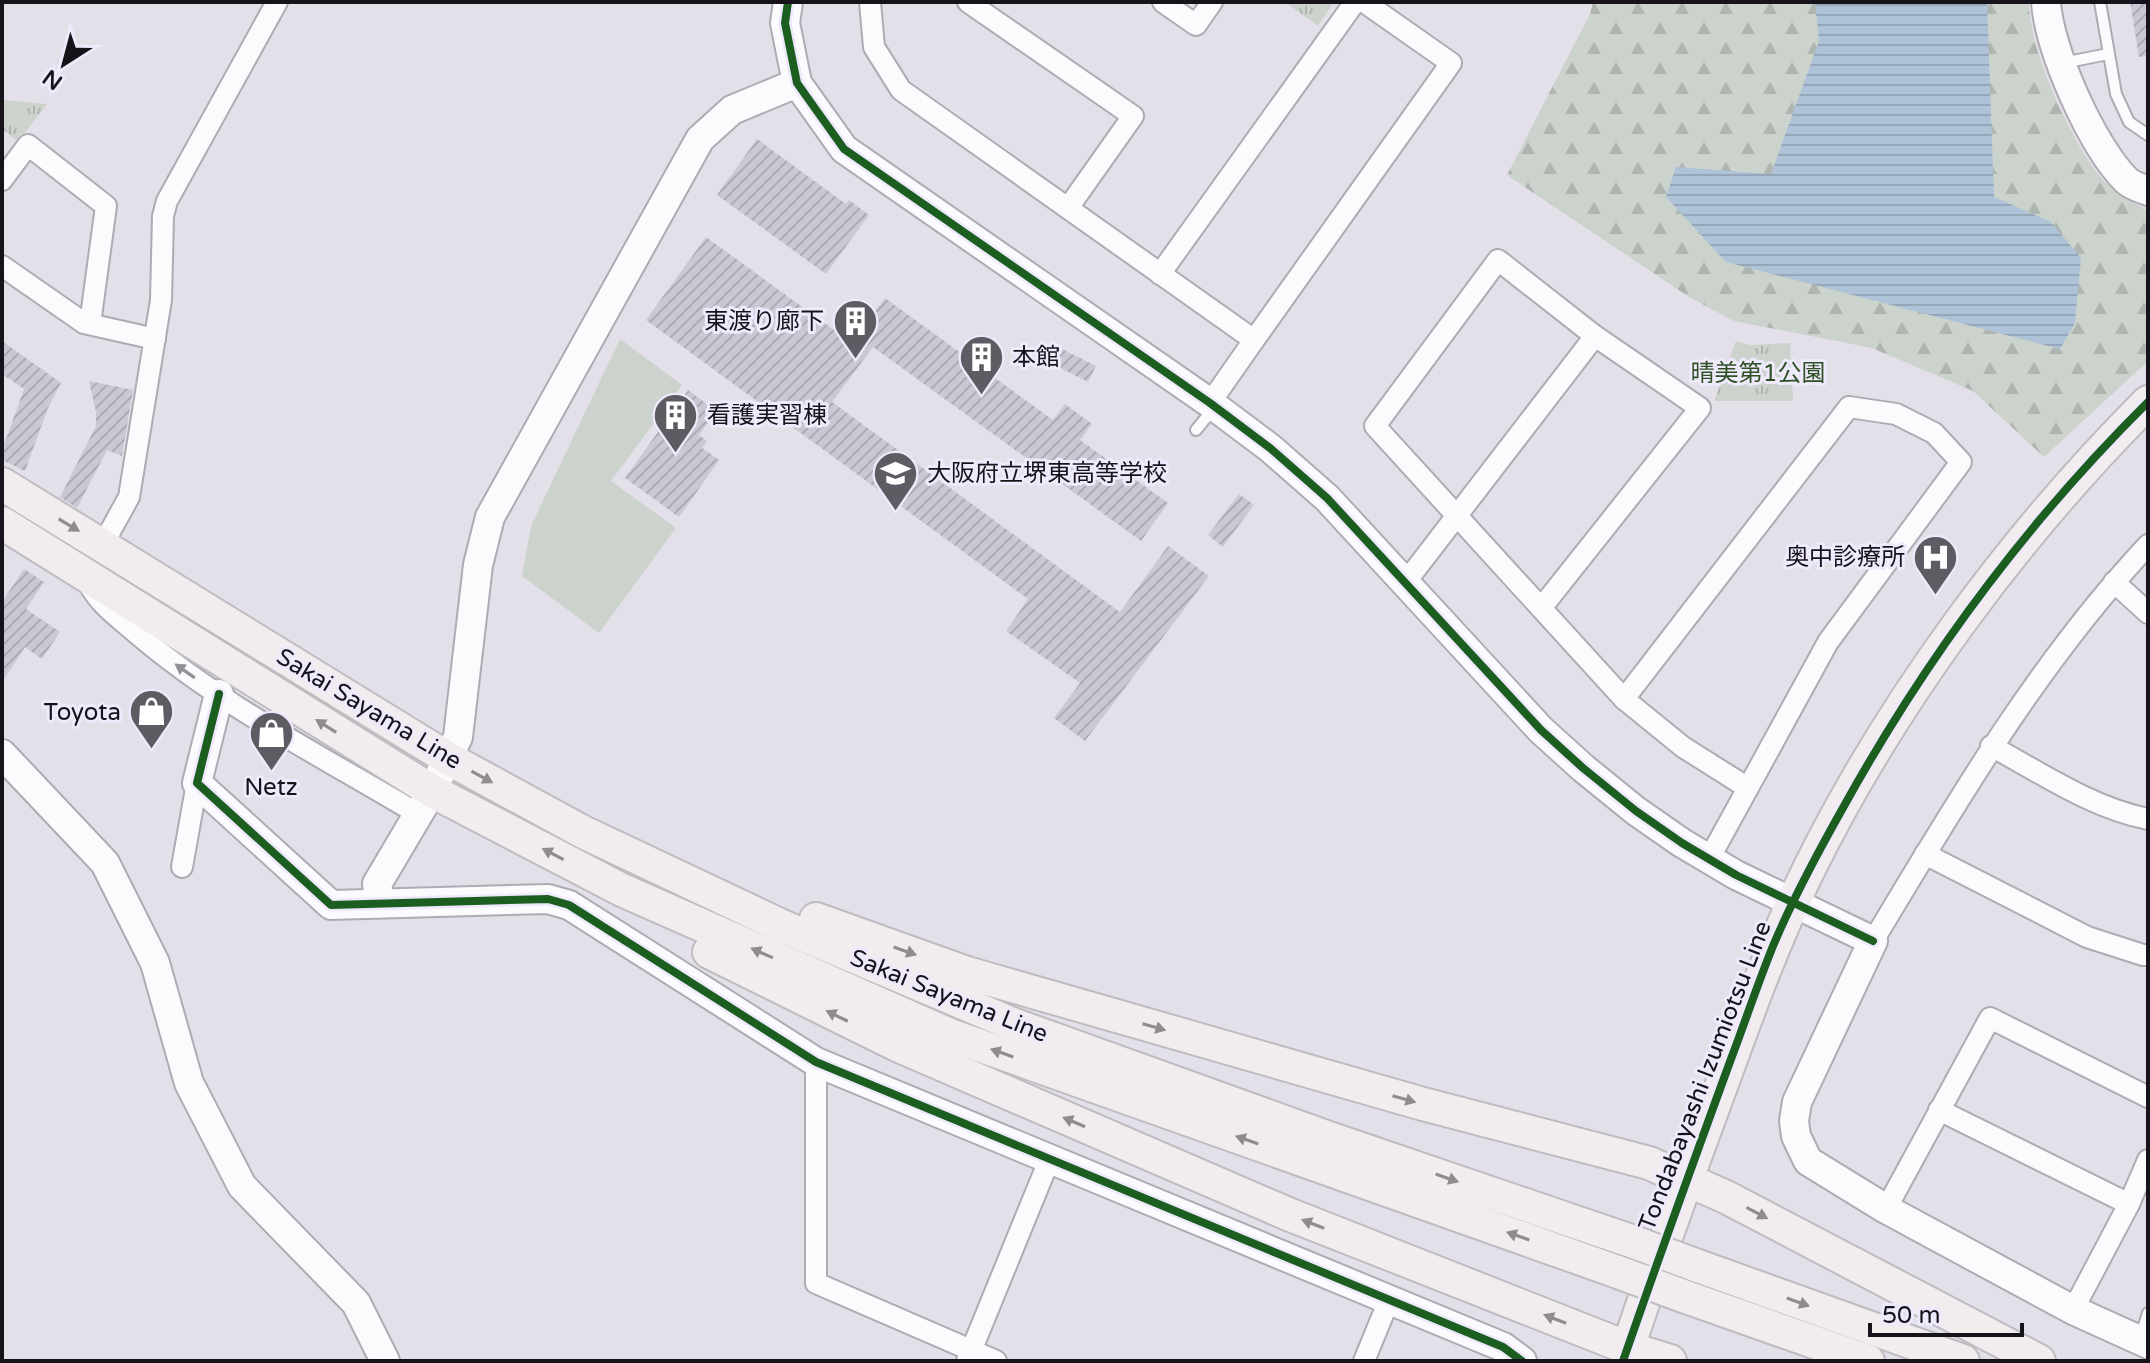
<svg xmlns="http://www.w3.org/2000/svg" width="2150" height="1363" font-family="'Varela Round','Noto Sans JP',sans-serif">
<defs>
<pattern id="forest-firs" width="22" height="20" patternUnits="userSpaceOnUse" patternTransform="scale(2)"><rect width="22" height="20" fill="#cbd3cc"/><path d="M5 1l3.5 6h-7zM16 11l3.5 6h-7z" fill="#aeb4af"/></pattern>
<pattern id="park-tufts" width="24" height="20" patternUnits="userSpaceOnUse" patternTransform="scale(2)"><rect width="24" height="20" fill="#cbd3cc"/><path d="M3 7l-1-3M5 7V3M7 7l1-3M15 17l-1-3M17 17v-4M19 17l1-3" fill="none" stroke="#aeb4af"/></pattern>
<pattern id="water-rules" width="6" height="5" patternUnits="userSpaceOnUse" patternTransform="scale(2)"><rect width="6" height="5" fill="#aec3d8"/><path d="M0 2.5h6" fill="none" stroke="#95a7b9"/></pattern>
<pattern id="building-hatch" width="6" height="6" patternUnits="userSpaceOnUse" patternTransform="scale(2)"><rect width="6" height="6" fill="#cbc8d3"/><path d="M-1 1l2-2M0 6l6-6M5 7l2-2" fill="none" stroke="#aeabb5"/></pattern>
</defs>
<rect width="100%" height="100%" fill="#e3e0ea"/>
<polygon fill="#cbd3cc" points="620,339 682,385 611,481 676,528 599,633 522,576 531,526"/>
<path fill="url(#forest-firs)" d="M 1593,2 L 2029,2 C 2029,50 2069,136 2098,174 C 2109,189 2133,201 2148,211 L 2148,361 L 2044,457 L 1973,391 L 1872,348 L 1734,321 L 1689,297 L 1507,175 L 1590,14 Z"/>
<g fill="url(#park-tufts)">
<polygon points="1285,2 1334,2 1318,26"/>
<polygon points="2,100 47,104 24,134 22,133 16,140 2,129"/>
<polygon points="1736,341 1750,345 1790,343 1793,401 1714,401"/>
</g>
<polygon fill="url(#water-rules)" points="1815,2 1987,2 1994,197 2051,222 2081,258 2075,323 2060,349 1726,262 1666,197 1676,167 1771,174 1819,41"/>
<g fill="url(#building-hatch)">
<polygon points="2130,2 2148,2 2148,56 2139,57"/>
<polygon points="757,139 846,204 849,200 869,215 826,274 717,195"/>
<polygon points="706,237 852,343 885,298 1053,420 1065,404 1092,424 1080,440 1168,503 1141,541 873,347 832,402 1120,612 1168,546 1209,576 1085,741 1054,718 1080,683 1006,631 1028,599 646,320"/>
<polygon points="2,341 61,383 48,408 25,471 2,460 2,450 24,389 2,374"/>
<polygon points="1060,348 1096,366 1088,382 1052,364"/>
<polygon points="89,381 133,390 122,456 107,450 77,508 60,497 96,426 96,412"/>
<polygon points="688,390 716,411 699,435 707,441 702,448 719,460 679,517 625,478"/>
<polygon points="1239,494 1254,505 1223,547 1208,535"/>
<polygon points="24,569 44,582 26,609 60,632 42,659 25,647 2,682 2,602"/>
</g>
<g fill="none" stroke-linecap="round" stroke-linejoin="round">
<defs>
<g id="lane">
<polyline points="2100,2 2116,94 2129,122 2148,135"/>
<polyline points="2063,63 2108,54"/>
<polyline points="1196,430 1214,408"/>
<polyline points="2140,1338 2148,1313"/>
</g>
<g id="street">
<polyline points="870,2 874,47 901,90 1254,340 1210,403"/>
<polyline points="968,2 1133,116 1068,208"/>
<polyline points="1163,2 1196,25 1212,2"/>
<polyline points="2,180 28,145 106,206 90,324"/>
<polyline points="2,266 84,323 155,339"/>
<polyline points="1160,274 1355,2"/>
<polyline points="1254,340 1451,63 1364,2"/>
<polyline points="102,546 129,497 161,300 163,216 167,201 277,2"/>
<polyline points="2114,582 2148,613"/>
<polyline points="1405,583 1595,336"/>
<path d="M 89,584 C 100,605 118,617 135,632 C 220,705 323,757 418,814"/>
<polyline points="1542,607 1700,408 1595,336 1498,260 1375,426 1624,699 1683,747 1748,788 1709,859"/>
<polyline points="1624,699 1849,407 1896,414 1934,433 1961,462 1828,642 1748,788"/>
<path d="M 1991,746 C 2041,773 2092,808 2148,819"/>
<polyline points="1925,854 2087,937 2143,955 2148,955"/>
<polyline points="182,867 197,783"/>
<path d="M 1873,941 C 1956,803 2037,664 2148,545"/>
<polyline points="816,1062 816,1283 996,1361"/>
<polyline points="1939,1110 2129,1204"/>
<polyline points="1886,1209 1990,1018 2148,1097"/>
<polyline points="2073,1310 2129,1204 2148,1160"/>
<polyline points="967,1361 1050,1158"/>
<polyline points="1364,1361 1389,1300"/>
</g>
<g id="secondary">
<polyline points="788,2 785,23 797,83 844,149 1210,403 1270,448 1327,498 1541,730 1583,768 1636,811 1682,843 1736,875 1873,941 1797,1102 1794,1121 1796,1136 1808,1161 1886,1209 2073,1310 2148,1344"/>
<path d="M 2046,2 C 2049,50 2092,146 2126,180 C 2132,186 2141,188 2148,191"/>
<polyline points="219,694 197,783 331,905 548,899 569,905 816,1062 1503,1347 1522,1361"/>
<polyline points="2,754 105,863 155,963 189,1083 242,1186 356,1303 385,1361"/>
<polyline points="380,902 377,884 432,791 458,737 478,565 490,517 700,139 732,110 797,83"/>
</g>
<g id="primary">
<polyline points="2,484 449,759 583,832 782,926 1015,1025 1329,1138 1631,1241"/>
<polyline points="2,523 432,791 622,890 950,1035 1618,1272"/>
<polyline points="816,919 967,973 1423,1104 1649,1163 1726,1197 2039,1361"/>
<polyline points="709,952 897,1045 1288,1214 1628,1348 1670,1361"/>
<polyline points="1698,1266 1963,1361"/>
<polyline points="1686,1297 1868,1361"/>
<path d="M 1628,1348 C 1657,1259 1690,1170 1723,1081 C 1749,1009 1775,938 1809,869 C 1892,701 2016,534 2148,402"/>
</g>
</defs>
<use href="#lane" stroke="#aeabb3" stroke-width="14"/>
<use href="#street" stroke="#aeabb3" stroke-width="24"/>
<use href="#secondary" stroke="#aeabb3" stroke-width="32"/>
<use href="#primary" stroke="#bdbcc1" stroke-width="36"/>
<use href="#lane" stroke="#fbfafc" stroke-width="10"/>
<use href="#street" stroke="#fbfafc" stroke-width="20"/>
<use href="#secondary" stroke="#fbfafc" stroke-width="28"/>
<use href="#primary" stroke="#f2ecef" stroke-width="32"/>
<defs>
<g id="primary-bridge">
<polyline points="1631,1241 1698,1266"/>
<polyline points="1618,1272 1686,1297"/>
</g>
</defs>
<use href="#primary-bridge" stroke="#bdbcc1" stroke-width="36" stroke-linecap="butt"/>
<use href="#primary-bridge" stroke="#f2ecef" stroke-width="32"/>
<defs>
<g id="cycleway">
<polyline points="788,2 785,23 797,83 844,149 1210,403 1270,448 1327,498 1541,730 1583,768 1636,811 1682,843 1736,875 1873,941"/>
<polyline points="219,694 197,783 331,905 548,899 569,905 816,1062 1503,1347 1522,1361"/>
<path d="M 1623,1361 C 1658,1260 1694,1160 1731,1059 C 1745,1022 1758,983 1773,946 C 1793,898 1818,852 1844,806 C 1926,658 2028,521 2148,402"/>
</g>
</defs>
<use href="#cycleway" stroke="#efe9fc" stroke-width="13"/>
<use href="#cycleway" stroke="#1b5e20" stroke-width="8"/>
</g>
<defs><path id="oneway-solid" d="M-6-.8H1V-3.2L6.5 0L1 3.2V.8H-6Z" transform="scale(2)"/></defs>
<g fill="#8f8b8f">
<use href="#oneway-solid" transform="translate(69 525) rotate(31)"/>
<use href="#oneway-solid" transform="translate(326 726) rotate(-148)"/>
<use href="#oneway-solid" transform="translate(482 777) rotate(29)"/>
<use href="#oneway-solid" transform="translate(553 854) rotate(-152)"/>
<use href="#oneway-solid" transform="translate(905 951) rotate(19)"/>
<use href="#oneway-solid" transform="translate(762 953) rotate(-156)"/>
<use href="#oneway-solid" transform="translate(837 1016) rotate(-154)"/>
<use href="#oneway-solid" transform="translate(1154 1027) rotate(16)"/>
<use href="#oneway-solid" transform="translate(1002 1053) rotate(-161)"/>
<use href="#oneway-solid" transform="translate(1404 1099) rotate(16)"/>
<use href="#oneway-solid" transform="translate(1074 1122) rotate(-157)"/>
<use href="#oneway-solid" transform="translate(1247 1140) rotate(-161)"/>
<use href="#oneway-solid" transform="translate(1447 1178) rotate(19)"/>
<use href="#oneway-solid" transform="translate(1757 1213) rotate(28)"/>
<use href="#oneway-solid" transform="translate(1313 1224) rotate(-159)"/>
<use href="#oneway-solid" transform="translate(1518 1236) rotate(-161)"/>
<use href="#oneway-solid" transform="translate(1798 1302) rotate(20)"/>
<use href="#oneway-solid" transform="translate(1555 1319) rotate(-159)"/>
</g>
<use fill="#949296" href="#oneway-solid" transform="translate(185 671) rotate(-145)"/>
<defs>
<symbol id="building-pin" viewBox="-11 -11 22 30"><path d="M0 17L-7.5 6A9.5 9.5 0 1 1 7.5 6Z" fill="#5e5b63" stroke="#efe9fc"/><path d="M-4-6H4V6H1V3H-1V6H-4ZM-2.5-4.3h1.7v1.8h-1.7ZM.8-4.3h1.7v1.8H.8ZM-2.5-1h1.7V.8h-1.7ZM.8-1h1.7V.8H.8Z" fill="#fff"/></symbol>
<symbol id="school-pin" viewBox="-11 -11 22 30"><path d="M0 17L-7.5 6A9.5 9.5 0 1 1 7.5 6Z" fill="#5e5b63" stroke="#efe9fc"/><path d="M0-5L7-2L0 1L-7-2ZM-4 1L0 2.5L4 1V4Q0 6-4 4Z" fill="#fff"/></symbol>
<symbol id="hospital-pin" viewBox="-11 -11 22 30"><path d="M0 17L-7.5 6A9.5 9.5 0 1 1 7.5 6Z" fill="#5e5b63" stroke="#efe9fc"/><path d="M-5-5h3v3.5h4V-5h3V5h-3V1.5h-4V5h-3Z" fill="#fff"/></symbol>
<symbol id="shop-pin" viewBox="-11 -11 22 30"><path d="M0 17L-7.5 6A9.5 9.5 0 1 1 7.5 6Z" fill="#5e5b63" stroke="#efe9fc"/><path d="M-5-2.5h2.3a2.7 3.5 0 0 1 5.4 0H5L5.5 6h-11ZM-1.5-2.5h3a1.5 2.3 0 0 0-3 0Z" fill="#fff"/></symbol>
</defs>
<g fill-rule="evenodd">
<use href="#building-pin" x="830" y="296" width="51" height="69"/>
<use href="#building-pin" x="956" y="332" width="51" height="69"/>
<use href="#building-pin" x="650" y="390" width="51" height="69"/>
<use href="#school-pin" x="870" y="448" width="51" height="69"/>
<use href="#hospital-pin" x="1910" y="532" width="51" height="69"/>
<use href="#shop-pin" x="126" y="686" width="51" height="69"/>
<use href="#shop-pin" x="246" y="708" width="51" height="69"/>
</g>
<g text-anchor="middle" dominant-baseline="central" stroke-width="6" stroke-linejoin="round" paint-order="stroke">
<g font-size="24" fill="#16141a" stroke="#efe9fc" text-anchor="end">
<text x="824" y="321">東渡り廊下</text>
<text x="1012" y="357" text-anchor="start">本館</text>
<text x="707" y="415" text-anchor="start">看護実習棟</text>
<text x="927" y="473" text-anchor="start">大阪府立堺東高等学校</text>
<text x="1905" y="557">奥中診療所</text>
<text x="121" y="712">Toyota</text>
<text x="271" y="787" text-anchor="middle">Netz</text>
</g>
<g font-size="24" fill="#2e5024" stroke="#efe9fc">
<text x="1758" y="373">晴美第1公園</text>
</g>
<g font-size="24" fill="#16141a" stroke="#efe9fc">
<text transform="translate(369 709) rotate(31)">Sakai Sayama Line</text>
<text transform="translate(949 996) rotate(22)">Sakai Sayama Line</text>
<text transform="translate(1705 1076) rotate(-69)">Tondabayashi Izumiotsu Line</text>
</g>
</g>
<rect width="2150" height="1363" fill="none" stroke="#16141a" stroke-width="8"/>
<g transform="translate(64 64) rotate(216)" stroke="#efe9fc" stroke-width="6" paint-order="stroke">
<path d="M0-6L14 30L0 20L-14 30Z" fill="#16141a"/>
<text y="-12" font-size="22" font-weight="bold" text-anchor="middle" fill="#16141a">N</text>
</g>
<path d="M1870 1323v12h152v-12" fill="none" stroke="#16141a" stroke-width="4"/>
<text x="1882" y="1323" font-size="24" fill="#16141a" stroke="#efe9fc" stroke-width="6" paint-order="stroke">50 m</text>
</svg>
